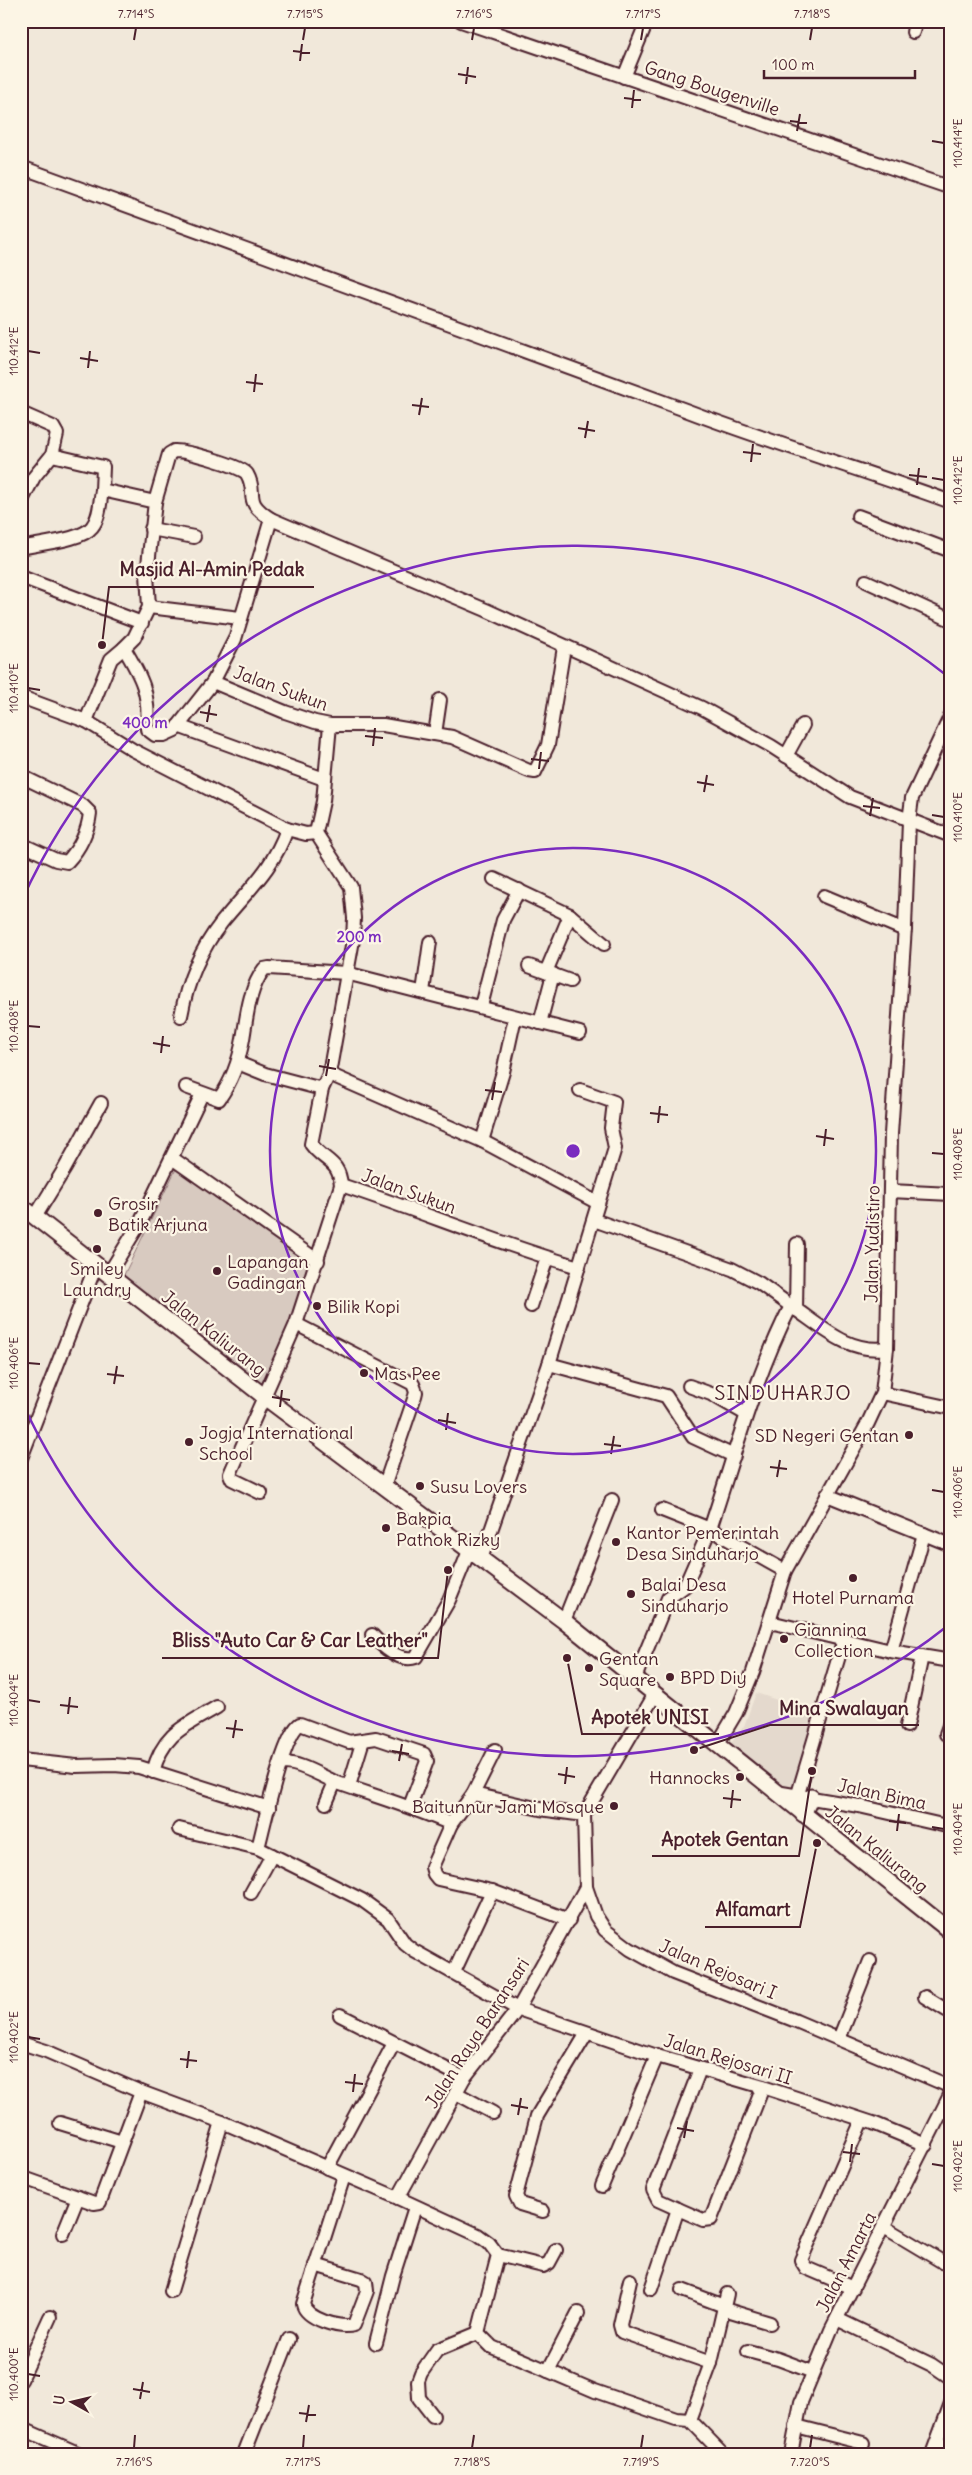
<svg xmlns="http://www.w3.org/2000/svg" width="972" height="2475" font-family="Delius,sans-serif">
<rect width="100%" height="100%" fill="#f1e8da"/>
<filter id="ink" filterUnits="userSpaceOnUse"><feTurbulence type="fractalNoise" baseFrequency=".02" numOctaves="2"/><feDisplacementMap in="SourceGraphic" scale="10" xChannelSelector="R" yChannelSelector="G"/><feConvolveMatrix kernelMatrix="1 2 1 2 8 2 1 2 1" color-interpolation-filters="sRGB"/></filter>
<g filter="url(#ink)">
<polygon fill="#e4d9cd" points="756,1693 819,1714 797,1787 781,1787 729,1746 744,1726"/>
<polygon fill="#d8cac0" stroke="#917476" points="176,1169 311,1264 265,1388 122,1279"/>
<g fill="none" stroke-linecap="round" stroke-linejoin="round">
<defs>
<g id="minor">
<polyline points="461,21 951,188"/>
<polyline points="913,32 916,21"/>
<polyline points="624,77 647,21"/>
<path d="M 21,167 C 243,249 467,328 688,411 C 775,444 864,470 951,502"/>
<polyline points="21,413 53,427 57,434 52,455 34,477 21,502"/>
<path d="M 52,455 L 103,467 L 102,490 L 155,502 L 147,574 L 149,607 L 134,638 L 124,648 C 142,678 150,693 147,729 L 155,735 L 164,735 L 175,730 L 213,682 L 235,639 L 271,519"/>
<path d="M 155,502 L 169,454 L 174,451 C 184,450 242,466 247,474 C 259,495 241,500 271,519 L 486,610 L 702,708 L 771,746 L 850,797 L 951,836"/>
<polyline points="858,516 951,551"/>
<polyline points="151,529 194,537"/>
<path d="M 21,548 C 39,543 81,541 92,527 C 100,517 100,502 102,490"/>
<polyline points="21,577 142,623"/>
<polyline points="866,581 951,620"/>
<polyline points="149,607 240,618"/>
<polyline points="213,682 285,712 315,722 330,725 383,725 452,737 529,771 535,772 548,745 564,647"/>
<polyline points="21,697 86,721 133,750 287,829 306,834 316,833"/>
<polyline points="86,721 111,659 124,648"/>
<polyline points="178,726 324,779"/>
<polyline points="435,734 440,700"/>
<polyline points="786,756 803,725"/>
<path d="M 21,776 L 83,806 L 90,813 C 88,831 80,848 67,862 L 56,860 L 21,844"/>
<polyline points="494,879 570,915 604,944"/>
<polyline points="824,896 905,930"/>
<polyline points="529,966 570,981"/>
<polyline points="546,972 570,915"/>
<polyline points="423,992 430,942"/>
<polyline points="481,1006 503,920 519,890"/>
<path d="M 181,1016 C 187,982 200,950 222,922 C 248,890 273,869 287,829"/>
<polyline points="540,1023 553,974"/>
<polyline points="238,1063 265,1074 322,1089"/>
<polyline points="329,1074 482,1141 598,1203"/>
<path d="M 186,1087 L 219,1099 C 232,1081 239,1062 243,1039 C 247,1015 249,989 264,969 L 269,968 L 346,973 L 580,1033"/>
<polyline points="482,1141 503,1072 515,1017"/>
<polyline points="172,1158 318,1261"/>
<path d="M 341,1185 C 421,1211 498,1244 579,1267"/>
<polyline points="890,1191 951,1194"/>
<polyline points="35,1217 65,1168 101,1103"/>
<polyline points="594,1220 732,1269 759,1283 791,1306"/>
<polyline points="108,1275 141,1221 202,1094"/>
<polyline points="531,1306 547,1258"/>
<polyline points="796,1310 797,1244"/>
<polyline points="296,1324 413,1384 416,1392 415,1396 384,1487"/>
<polyline points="549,1364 666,1396 693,1437 734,1456"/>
<polyline points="689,1386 711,1394 746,1414"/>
<polyline points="882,1393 951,1408"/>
<polyline points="21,1458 96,1265"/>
<path d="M 261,1493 L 232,1479 L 230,1474 L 296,1324 L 341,1185 C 339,1160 324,1162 311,1144 L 322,1089 L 329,1074 L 353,940 L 354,918 L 351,887 L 316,833 L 323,801 L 330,725"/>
<polyline points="827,1495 951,1545"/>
<path d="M 662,1510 L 710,1529 C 735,1454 755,1376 791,1306 C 821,1326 848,1354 887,1348"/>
<polyline points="481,1559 549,1364 615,1148 611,1128 614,1102 580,1090"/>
<polyline points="564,1621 612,1500"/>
<polyline points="770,1622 891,1651 951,1661"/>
<path d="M 372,1635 C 382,1646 400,1663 416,1657 L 449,1600 L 469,1551"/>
<polyline points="891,1651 924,1534"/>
<polyline points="635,1678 668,1598 685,1586 710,1529 785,1571"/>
<polyline points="655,1694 584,1815 586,1887 596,1916 605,1930 630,1949 673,1973 796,2021 951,2087"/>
<polyline points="907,1726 922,1656"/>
<polyline points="946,1734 951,1720"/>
<polyline points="717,1745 736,1713 753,1672 785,1571 868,1423 882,1393 887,1348 891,1134 905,927 909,821 912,798 951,715"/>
<polyline points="21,1760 76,1766 114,1765 139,1767 269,1808"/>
<path d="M 281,1764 C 294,1759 323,1777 335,1782 C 374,1796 413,1807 451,1824 L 432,1867 L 434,1874 L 438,1879 L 492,1891 L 569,1920"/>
<path d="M 153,1772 C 163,1733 185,1726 217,1707"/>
<polyline points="349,1786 363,1740"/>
<polyline points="776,1792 859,1806 951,1827"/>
<polyline points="473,1794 495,1750"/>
<polyline points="798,1794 844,1639"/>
<polyline points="326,1803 335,1782"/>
<polyline points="451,1824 473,1794 540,1809 584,1815"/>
<polyline points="179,1829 258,1848 362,1900 388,1919 405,1944 414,1951 518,2009 657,2056 763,2087 873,2123 926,2145"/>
<path d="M 258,1848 C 264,1826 283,1734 300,1724 L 349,1742 L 376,1738 L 424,1754 L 427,1761 L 410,1806"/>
<polyline points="251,1893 272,1855"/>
<polyline points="454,1972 492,1891"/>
<polyline points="925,1997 951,2013"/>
<polyline points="340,2015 464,2078"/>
<polyline points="839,2039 870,1961"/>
<polyline points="21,2043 46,2051 141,2092 222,2122 398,2198 478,2235 489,2243 498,2255 478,2333 492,2347 595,2391 676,2419 690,2420 723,2454"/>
<polyline points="456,2093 493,2113"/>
<polyline points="60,2123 122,2142"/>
<polyline points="327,2168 394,2043"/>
<polyline points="21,2177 94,2203 100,2202 141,2092"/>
<polyline points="602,2186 657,2056"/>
<polyline points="398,2198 464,2078 518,2009 586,1887"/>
<polyline points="678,2209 658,2200 653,2190 700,2069"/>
<polyline points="543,2211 520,2204 516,2196 537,2116 587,2033"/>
<polyline points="884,2227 951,2267"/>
<polyline points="63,2234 78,2197"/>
<polyline points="498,2255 543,2266 549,2263 556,2250"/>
<path d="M 315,2265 L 361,2279 L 366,2282 L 367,2291 L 354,2325 C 340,2329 306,2319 303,2304 L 344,2176"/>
<polyline points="630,2280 620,2325 622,2332 711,2363"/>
<polyline points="853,2288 806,2268 801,2260 862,2120"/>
<polyline points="651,2289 678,2209 703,2220 711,2219 763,2087"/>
<polyline points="682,2290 724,2306"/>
<polyline points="171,2291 222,2122"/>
<polyline points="724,2309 770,2323"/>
<polyline points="837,2319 932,2365 951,2378"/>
<polyline points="376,2343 393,2276 415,2207"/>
<polyline points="748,2351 778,2359 813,2372"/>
<polyline points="548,2371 578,2313"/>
<polyline points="21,2380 50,2317"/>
<polyline points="433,2416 419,2398 418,2381 421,2373 437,2350 478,2333"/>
<polyline points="690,2420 711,2363 727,2294"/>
<polyline points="796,2426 863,2443"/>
<polyline points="21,2428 80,2454"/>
<polyline points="937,2443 951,2447"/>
<polyline points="244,2454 289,2339"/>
<polyline points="791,2454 801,2402 831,2330 951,2093"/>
<polyline points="932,2454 951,2403"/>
</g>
<g id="major">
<polyline points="21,1206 270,1401 564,1621 951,1932"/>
<polyline points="803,1814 811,1797"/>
</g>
</defs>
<use href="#minor" stroke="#4a1f2b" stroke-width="16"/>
<use href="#major" stroke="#4a1f2b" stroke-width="19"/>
<use href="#minor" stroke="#fcf5e5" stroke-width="12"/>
<use href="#major" stroke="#fcf5e5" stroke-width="15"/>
</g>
</g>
<path fill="none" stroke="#4a1f2b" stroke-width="2" d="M 134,40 L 136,28M 303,40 L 305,28M 472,40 L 474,28M 641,40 L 643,28M 810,40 L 812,28M 293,51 L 310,53M 300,61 L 302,44M 458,74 L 476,77M 466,84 L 468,67M 624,98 L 641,100M 632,108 L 634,90M 790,121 L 807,123M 797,131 L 800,114M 932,141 L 944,143M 28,351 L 40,353M 80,358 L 98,361M 88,368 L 90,351M 246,382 L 263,384M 254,392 L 256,374M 412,405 L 429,407M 419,415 L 422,398M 578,428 L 595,431M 585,438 L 588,421M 743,452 L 761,454M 751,462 L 753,444M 909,475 L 927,477M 932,478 L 944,480M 917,485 L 919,468M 28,688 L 40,690M 200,712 L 217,715M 207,722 L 210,705M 365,736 L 383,738M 373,746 L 375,728M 531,759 L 549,761M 539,769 L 541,752M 697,782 L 714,785M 704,792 L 707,775M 863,806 L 880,808M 932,815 L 944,817M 870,816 L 873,798M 28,1026 L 40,1027M 153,1043 L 170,1046M 161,1053 L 163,1036M 319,1066 L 336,1069M 326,1076 L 329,1059M 485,1090 L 502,1092M 492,1100 L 495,1082M 650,1113 L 668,1115M 658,1123 L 660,1106M 816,1136 L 834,1139M 824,1146 L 826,1129M 932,1153 L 944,1154M 28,1363 L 40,1364M 107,1374 L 124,1376M 114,1384 L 117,1366M 272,1397 L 290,1400M 280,1407 L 282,1390M 438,1420 L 456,1423M 446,1430 L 448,1413M 604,1444 L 621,1446M 611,1454 L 614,1436M 770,1467 L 787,1469M 777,1477 L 780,1460M 932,1490 L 944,1492M 28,1700 L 40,1702M 60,1705 L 78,1707M 68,1714 L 70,1697M 226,1728 L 243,1730M 233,1738 L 236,1720M 392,1751 L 409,1754M 399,1761 L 402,1744M 558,1774 L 575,1777M 565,1784 L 567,1767M 723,1798 L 741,1800M 731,1808 L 733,1790M 889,1821 L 906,1823M 932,1827 L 944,1829M 897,1831 L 899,1814M 28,2037 L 40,2039M 180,2059 L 197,2061M 187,2068 L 189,2051M 345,2082 L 363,2084M 353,2092 L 355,2074M 511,2105 L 528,2108M 518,2115 L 521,2098M 677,2128 L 694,2131M 684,2138 L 687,2121M 843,2152 L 860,2154M 850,2162 L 852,2144M 932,2164 L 944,2166M 28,2374 L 40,2376M 133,2389 L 150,2392M 140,2399 L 143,2382M 299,2413 L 316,2415M 306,2422 L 309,2405M 134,2448 L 135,2435M 303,2448 L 304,2435M 472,2448 L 474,2435M 641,2448 L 643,2435M 810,2448 L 812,2435"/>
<g fill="none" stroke="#7b2cbf" stroke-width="2.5">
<circle cx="573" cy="1151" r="303"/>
<path d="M950 1624A605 605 0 0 1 22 1402M22 900A605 605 0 0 1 950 678"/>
</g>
<g fill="#4a1f2b" stroke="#fcf5e5" stroke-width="2">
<circle cx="98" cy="1213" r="5"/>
<circle cx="97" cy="1249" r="5"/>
<circle cx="217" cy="1271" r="5"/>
<circle cx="317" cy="1306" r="5"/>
<circle cx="364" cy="1373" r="5"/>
<circle cx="909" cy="1435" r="5"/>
<circle cx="189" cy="1442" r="5"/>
<circle cx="420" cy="1486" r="5"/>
<circle cx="386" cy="1528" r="5"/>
<circle cx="616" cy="1542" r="5"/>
<circle cx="853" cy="1578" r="5"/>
<circle cx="631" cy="1594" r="5"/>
<circle cx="784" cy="1639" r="5"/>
<circle cx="589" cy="1668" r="5"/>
<circle cx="670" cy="1677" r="5"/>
<circle cx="740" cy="1777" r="5"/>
<circle cx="614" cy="1806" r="5"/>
</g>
<g text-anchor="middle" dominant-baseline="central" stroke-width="4.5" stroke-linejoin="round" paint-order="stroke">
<g font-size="18" fill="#4a1f2b" stroke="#fcf5e5">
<text transform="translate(712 88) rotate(18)">Gang Bougenville</text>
<text transform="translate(281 688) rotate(20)">Jalan Sukun</text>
<text transform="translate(409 1191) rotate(20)">Jalan Sukun</text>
<text transform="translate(872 1244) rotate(-89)">Jalan Yudistiro</text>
<text transform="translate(214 1333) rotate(38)">Jalan Kaliurang</text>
<text transform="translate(882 1794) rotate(12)">Jalan Bima</text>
<text transform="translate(877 1849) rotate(39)">Jalan Kaliurang</text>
<text transform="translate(718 1969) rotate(23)">Jalan Rejosari I</text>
<text transform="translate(477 2033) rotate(-57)">Jalan Raya Baransari</text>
<text transform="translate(728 2059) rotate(17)">Jalan Rejosari II</text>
<text transform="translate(846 2262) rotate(-63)">Jalan Amarta</text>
</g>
<g font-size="18" fill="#4a1f2b" stroke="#fcf5e5" text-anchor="start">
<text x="108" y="1203">Grosir<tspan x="108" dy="21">Batik Arjuna</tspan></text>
<text x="227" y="1261">Lapangan<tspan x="227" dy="21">Gadingan</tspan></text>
<text x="97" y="1268" text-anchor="middle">Smiley<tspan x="97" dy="21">Laundry</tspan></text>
<text x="327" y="1306">Bilik Kopi</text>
<text x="374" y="1373">Mas Pee</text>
<text x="199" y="1432">Jogja International<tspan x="199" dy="21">School</tspan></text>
<text x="899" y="1435" text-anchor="end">SD Negeri Gentan</text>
<text x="430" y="1486">Susu Lovers</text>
<text x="396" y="1518">Bakpia<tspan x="396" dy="21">Pathok Rizky</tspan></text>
<text x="626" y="1532">Kantor Pemerintah<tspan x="626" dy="21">Desa Sinduharjo</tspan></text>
<text x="641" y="1584">Balai Desa<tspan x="641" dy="21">Sinduharjo</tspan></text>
<text x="853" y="1597" text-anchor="middle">Hotel Purnama</text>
<text x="794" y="1629">Giannina<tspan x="794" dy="21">Collection</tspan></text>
<text x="599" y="1658">Gentan<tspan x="599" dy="21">Square</tspan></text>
<text x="680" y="1677">BPD Diy</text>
<text x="730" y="1777" text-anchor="end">Hannocks</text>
<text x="604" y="1806" text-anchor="end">Baitunnur Jami Mosque</text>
</g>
<g font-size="20" letter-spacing="1" fill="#4a1f2b" stroke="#fcf5e5">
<text x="783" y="1392">SINDUHARJO</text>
</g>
</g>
<circle cx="573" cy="1151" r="8" fill="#7b2cbf" stroke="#fcf5e5" stroke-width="2.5"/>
<g font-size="15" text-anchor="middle" font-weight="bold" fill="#7b2cbf" stroke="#fcf5e5" stroke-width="4.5" stroke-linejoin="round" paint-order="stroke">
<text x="145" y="728">400 m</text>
<text x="359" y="942">200 m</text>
</g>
<path fill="none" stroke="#4a1f2b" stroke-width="2" d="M102 645L109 587H314M448 1570L438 1658H162M694 1750L770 1725H919M567 1658L582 1734H719M812 1771L799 1856H652M817 1843L800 1927H705"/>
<g fill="#4a1f2b" stroke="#fcf5e5" stroke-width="2">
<circle cx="102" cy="645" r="5"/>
<circle cx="448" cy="1570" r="5"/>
<circle cx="694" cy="1750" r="5"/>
<circle cx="567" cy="1658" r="5"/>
<circle cx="812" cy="1771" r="5"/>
<circle cx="817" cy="1843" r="5"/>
</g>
<g font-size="19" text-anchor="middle" font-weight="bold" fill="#4a1f2b" stroke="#fcf5e5" stroke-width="4.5" stroke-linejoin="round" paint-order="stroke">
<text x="212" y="576">Masjid Al-Amin Pedak</text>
<text x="300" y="1647">Bliss "Auto Car &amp; Car Leather"</text>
<text x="844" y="1715">Mina Swalayan</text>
<text x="650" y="1724">Apotek UNISI</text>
<text x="725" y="1846">Apotek Gentan</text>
<text x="753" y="1916">Alfamart</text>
</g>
<rect width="972" height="2475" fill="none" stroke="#fcf5e5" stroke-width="55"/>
<g transform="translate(72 2402) rotate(278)" stroke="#fcf5e5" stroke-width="4" paint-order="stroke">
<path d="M0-4L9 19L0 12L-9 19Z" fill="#4a1f2b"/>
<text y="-8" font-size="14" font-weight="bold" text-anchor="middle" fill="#4a1f2b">U</text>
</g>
<path d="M764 70v8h151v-8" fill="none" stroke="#4a1f2b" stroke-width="2.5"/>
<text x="772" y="70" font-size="15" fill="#4a1f2b" stroke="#fcf5e5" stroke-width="4" paint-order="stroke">100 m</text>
<rect x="28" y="28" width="916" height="2420" fill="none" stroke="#4a1f2b" stroke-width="2"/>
<g font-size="12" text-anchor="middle" fill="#4a1f2b">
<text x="136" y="18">7.714°S</text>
<text x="305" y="18">7.715°S</text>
<text x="474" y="18">7.716°S</text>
<text x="643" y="18">7.717°S</text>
<text x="812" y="18">7.718°S</text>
<text transform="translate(958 143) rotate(-90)" y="4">110.414°E</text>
<text transform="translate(14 351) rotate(-90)" y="4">110.412°E</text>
<text transform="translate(958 480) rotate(-90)" y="4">110.412°E</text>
<text transform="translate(14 688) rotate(-90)" y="4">110.410°E</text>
<text transform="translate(958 817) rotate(-90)" y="4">110.410°E</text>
<text transform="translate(14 1026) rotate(-90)" y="4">110.408°E</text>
<text transform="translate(958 1154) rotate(-90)" y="4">110.408°E</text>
<text transform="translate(14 1363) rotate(-90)" y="4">110.406°E</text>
<text transform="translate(958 1492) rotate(-90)" y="4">110.406°E</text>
<text transform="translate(14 1700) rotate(-90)" y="4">110.404°E</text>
<text transform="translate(958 1829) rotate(-90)" y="4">110.404°E</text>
<text transform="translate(14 2037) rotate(-90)" y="4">110.402°E</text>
<text transform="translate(958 2166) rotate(-90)" y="4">110.402°E</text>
<text transform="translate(14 2374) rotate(-90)" y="4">110.400°E</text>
<text x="134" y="2466">7.716°S</text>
<text x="303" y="2466">7.717°S</text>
<text x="472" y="2466">7.718°S</text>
<text x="641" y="2466">7.719°S</text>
<text x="810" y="2466">7.720°S</text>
</g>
</svg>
